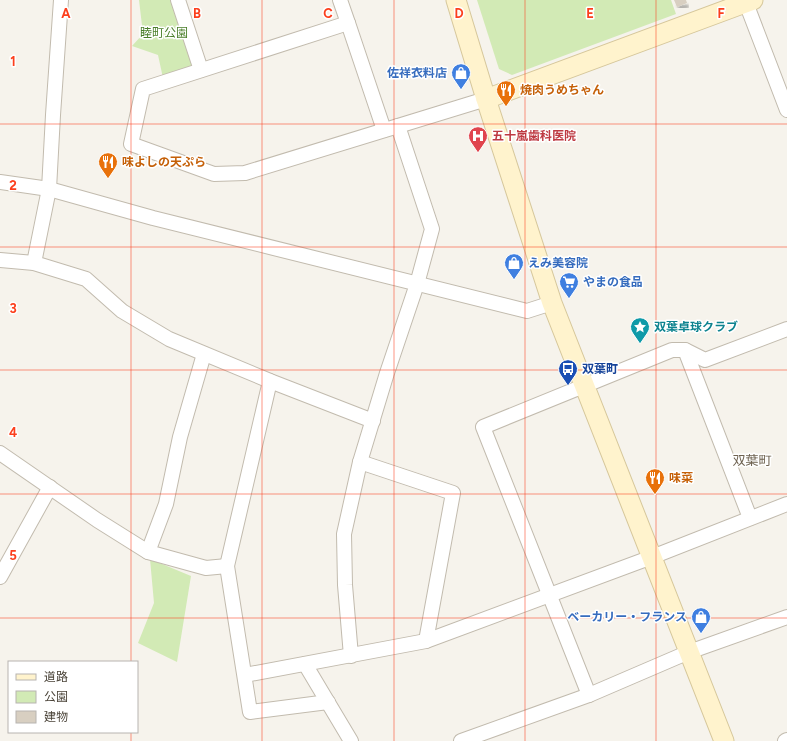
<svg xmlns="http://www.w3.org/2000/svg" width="787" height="741" font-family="Figtree,'Noto Sans JP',sans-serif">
<defs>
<filter id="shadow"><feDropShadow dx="2.5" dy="4.5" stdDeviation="1" flood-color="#0004"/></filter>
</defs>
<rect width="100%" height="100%" fill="#f6f3ec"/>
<g fill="#d2eab5">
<polygon points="139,0 175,0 198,69 163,78 158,55 132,46 143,34"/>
<polygon points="477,0 671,0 676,14 512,75 499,69"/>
<polygon points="150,559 191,576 177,662 138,643 154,603"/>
</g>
<polygon fill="#d8cfc1" filter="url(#shadow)" points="674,0 686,0 687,3 677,7"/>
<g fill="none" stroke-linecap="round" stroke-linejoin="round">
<defs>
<g id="street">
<polyline points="178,0 201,70"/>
<polyline points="340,0 348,23 143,89 131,144 214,174 245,173 486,99"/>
<polyline points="746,3 787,110"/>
<polyline points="348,23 384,130"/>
<polyline points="0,182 49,189 153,218 527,311 552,303"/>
<polyline points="0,260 34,263 86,279 122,311 169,339 270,381 373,421"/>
<polyline points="34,263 49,189 53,115 61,0"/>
<polyline points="685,350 750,518"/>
<polyline points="270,381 227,566 250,712 328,702"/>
<polyline points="0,453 97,520 148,552 206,568 227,566"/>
<polyline points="360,462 453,493 426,641"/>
<polyline points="148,552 166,504 180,437 204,354"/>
<polyline points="0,577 50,487"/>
<polyline points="351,656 345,585 344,534 360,462 387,373 417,284 432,229 398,126"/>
<polyline points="305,664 351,741"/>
<polyline points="245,675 426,641 652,557 787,504"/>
<polyline points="589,695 483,427 672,350 685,350 705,360 787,329"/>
<polyline points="461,741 589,695 689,652 787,617"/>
<polyline points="785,741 787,740"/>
</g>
<g id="secondary">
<polyline points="456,0 486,99 552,303 724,741"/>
<polyline points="486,99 753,0"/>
</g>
</defs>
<use href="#street" stroke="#c2bbae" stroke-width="16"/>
<use href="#secondary" stroke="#d6c79b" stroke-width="21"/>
<use href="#street" stroke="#fff" stroke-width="14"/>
<use href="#secondary" stroke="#fff3cd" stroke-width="19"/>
</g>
<path fill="none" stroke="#fc3f1d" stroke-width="1" stroke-opacity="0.55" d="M 131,0 L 131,662M 262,0 L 262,741M 394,0 L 394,741M 525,0 L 525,741M 656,0 L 656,741M 0,124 L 787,124M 0,247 L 787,247M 0,370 L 787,370M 0,494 L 787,494M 0,618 L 787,618M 131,732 L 131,741"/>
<defs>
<symbol id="shop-pin" viewBox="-11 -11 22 30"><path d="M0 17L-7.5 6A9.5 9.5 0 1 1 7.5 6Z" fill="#3f7fe0" stroke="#fff"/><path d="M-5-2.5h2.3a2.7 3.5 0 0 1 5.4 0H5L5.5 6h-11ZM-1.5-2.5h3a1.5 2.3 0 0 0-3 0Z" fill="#fff"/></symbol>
<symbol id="restaurant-pin" viewBox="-11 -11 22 30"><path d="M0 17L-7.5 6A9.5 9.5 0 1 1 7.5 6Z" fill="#e8710a" stroke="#fff"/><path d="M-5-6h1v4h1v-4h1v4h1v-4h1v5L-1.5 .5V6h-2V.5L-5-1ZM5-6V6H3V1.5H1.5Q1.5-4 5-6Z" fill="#fff"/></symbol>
<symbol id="hospital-pin" viewBox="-11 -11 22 30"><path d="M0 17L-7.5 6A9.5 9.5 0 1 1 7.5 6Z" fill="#e0444e" stroke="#fff"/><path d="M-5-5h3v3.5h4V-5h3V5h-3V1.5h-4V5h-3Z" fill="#fff"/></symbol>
<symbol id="supermarket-pin" viewBox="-11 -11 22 30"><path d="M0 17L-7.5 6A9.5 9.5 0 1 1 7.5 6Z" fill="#3f7fe0" stroke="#fff"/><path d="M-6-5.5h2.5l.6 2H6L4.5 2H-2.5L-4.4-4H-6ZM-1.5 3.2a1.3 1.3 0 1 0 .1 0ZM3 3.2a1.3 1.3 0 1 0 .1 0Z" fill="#fff"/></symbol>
<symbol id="sight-pin" viewBox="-11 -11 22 30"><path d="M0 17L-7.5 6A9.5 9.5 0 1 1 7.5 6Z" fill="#0f9aa8" stroke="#fff"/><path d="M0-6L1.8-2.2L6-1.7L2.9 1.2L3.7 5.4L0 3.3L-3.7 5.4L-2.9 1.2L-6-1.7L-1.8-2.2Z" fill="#fff"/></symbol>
<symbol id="bus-pin" viewBox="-11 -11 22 30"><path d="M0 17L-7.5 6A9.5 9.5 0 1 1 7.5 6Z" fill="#1a4fb4" stroke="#fff"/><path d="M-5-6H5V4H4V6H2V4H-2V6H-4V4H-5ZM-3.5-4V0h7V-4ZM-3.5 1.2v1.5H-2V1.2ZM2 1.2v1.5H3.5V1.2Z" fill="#fff"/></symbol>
</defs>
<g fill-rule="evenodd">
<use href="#shop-pin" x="450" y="62" width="22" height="30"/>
<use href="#restaurant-pin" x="495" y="79" width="22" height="30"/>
<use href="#hospital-pin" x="467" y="125" width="22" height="30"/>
<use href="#restaurant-pin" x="97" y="151" width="22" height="30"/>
<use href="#shop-pin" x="503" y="252" width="22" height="30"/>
<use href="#supermarket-pin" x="558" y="271" width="22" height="30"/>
<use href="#sight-pin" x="629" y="316" width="22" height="30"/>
<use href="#bus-pin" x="557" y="358" width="22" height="30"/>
<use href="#restaurant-pin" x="644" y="467" width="22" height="30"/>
<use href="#shop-pin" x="690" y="606" width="22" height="30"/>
</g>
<g text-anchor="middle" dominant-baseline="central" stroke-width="3" stroke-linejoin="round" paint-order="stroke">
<g font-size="12" fill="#4a7f2a" stroke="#fff">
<text x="164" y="33">睦町公園</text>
</g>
<g font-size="12" font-weight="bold" fill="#366cbe" stroke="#fff" text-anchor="end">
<text x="447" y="73">佐祥衣料店</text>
<text x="528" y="263" text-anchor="start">えみ美容院</text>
<text x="583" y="282" text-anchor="start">やまの食品</text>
<text x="687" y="617">ベーカリー・フランス</text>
</g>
<g font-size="12" font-weight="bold" fill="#c56008" stroke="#fff" text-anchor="start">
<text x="520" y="90">焼肉うめちゃん</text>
<text x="122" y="162">味よしの天ぷら</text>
<text x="669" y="478">味菜</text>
</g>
<g font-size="12" font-weight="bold" fill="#be3a42" stroke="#fff" text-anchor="start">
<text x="492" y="136">五十嵐歯科医院</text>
</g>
<g font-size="12" font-weight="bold" fill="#0d838f" stroke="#fff" text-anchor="start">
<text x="654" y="327">双葉卓球クラブ</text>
</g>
<g font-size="12" font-weight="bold" fill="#164399" stroke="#fff" text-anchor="start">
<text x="582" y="369">双葉町</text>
</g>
<g font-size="13" fill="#6e6250" stroke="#fff">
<text x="752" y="460">双葉町</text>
</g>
</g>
<g font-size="13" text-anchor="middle" font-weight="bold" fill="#fc3f1d" stroke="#fff" stroke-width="3" stroke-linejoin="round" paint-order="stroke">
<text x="66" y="18">A</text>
<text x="197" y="18">B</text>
<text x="328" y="18">C</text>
<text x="459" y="18">D</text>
<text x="590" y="18">E</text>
<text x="721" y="18">F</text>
<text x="13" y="66">1</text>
<text x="13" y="190">2</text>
<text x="13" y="313">3</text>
<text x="13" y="437">4</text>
<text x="13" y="560">5</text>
</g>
<rect x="8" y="661" width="130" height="72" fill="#ffffff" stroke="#b7b4b0"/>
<rect x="16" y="674" width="20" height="6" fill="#fff3cd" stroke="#b7b4b0"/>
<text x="44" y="681" font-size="12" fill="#4b4439">道路</text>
<rect x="16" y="691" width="20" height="12" fill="#d2eab5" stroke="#b7b4b0"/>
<text x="44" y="701" font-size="12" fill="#4b4439">公園</text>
<rect x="16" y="711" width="20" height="12" fill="#d8cfc1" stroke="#b7b4b0"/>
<text x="44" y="721" font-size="12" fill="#4b4439">建物</text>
</svg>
